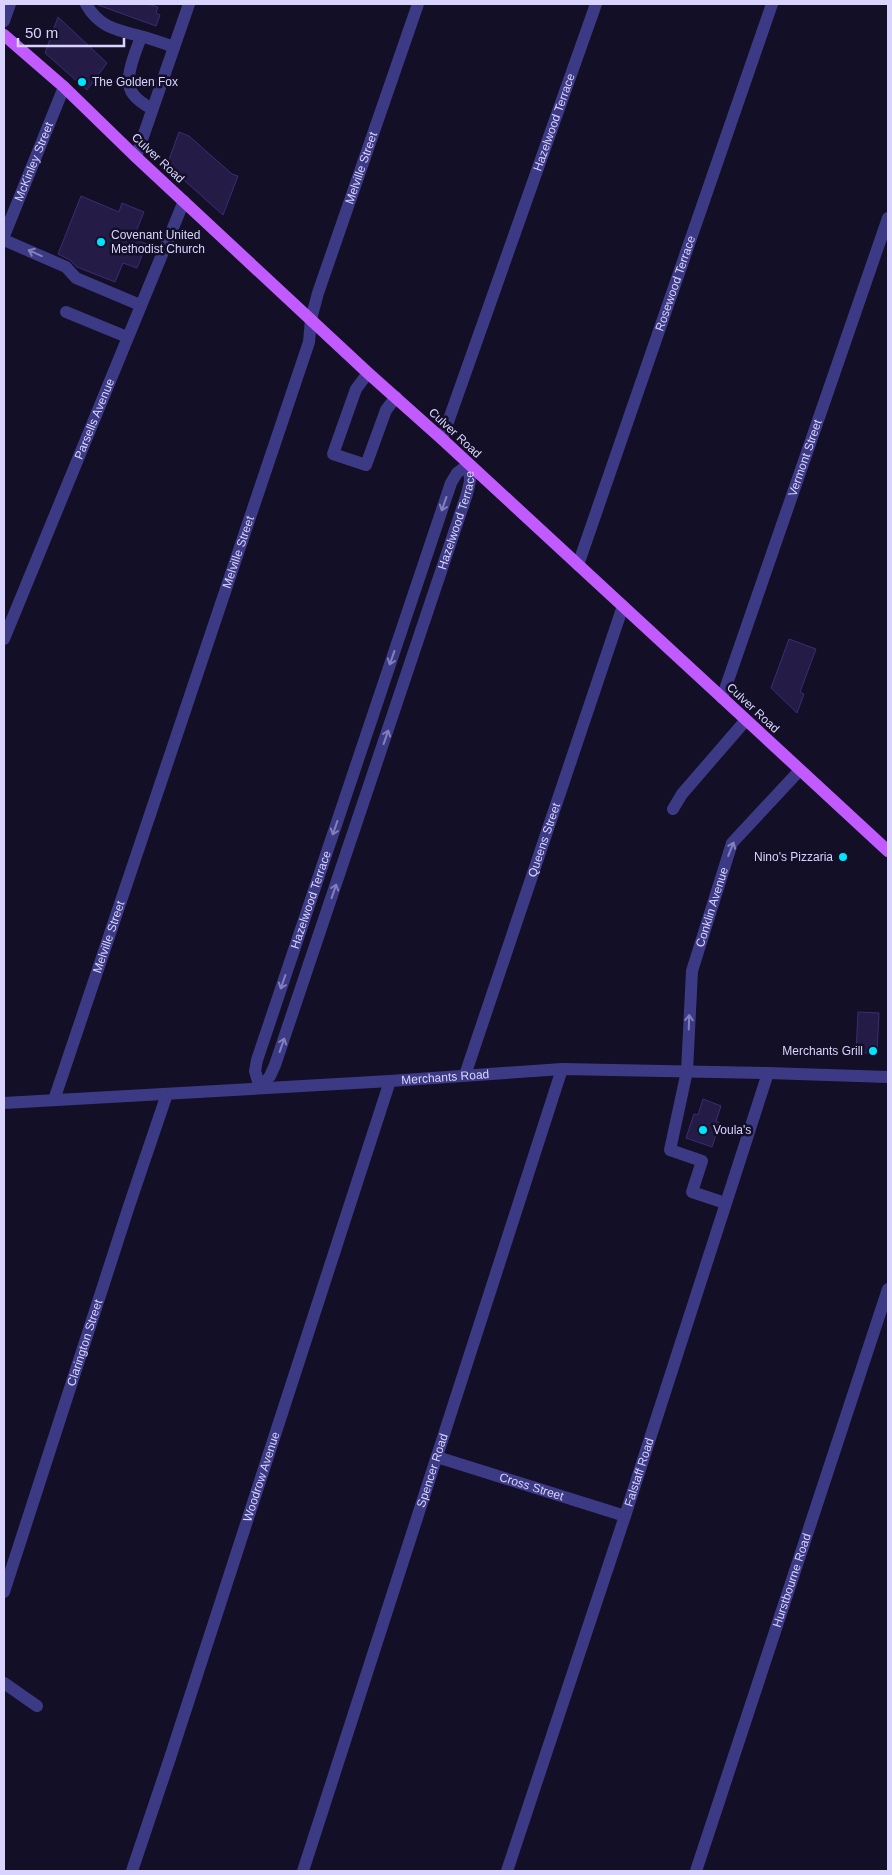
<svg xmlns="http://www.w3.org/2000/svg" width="892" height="1875" font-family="Arial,sans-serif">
<rect width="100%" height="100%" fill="#130f26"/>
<g fill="#241b47" stroke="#3b2d73">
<polygon points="98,4 148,4 158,7 156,13 160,15 156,26 98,5"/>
<polygon points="58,17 107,63 87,90 45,53"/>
<polygon points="179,132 189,136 232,174 238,176 223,215 167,165"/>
<polygon points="81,196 119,212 122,203 144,212 133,239 147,244 137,268 123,263 115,282 77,267 70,260 58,254"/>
<polygon points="789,639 816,649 800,692 804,694 797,713 771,688"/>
<polygon points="858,1012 879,1013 877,1053 856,1053"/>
<polygon points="703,1099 721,1106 716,1121 720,1123 712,1147 686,1138 694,1114 698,1115"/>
</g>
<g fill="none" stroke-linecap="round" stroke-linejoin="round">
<g stroke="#3d3a85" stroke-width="12">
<path d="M 86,4 C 99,27 116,30 140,36 C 152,39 163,43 174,47"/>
<polyline points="4,21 10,4"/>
<path d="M 141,37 C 136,51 122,81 133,94 C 138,101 145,105 152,109"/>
<polyline points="136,157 189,4"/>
<path id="s1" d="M 4,236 L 64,87"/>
<polyline points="4,240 66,267 76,278 140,305"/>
<polyline points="66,312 127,337"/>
<polyline points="368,373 356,389 333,454 366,465 386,410 396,397"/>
<path id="s2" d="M 442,439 L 596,4"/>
<path id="s3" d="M 578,565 L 772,4"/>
<path id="s4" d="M 4,639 L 184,201"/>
<path id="s5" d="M 722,698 L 888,218"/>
<polyline points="673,809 682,794 746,720"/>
<path id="s6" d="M 465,1075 L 623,606"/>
<path id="s7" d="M 260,1088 L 255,1071 L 257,1060 L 451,483 L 457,473 L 469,464"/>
<path id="s8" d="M 260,1088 L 270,1076 L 275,1065 L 467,494 L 470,481 L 469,464"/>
<path id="s9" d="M 54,1100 L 309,342 L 311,319 L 318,293 L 418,4"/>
<path id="s10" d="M 4,1103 L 390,1081 L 562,1069 L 768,1073 L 888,1077"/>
<path id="s11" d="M 725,1203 L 692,1192 L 702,1161 L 670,1150 L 687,1071 L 692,971 L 732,843 L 800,770"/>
<path id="s12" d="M 437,1457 L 625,1516"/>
<path id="s13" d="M 4,1592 L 129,1206 L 167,1094"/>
<polyline points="4,1683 37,1706"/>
<path id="s14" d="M 132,1871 L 170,1758 L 390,1081"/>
<path id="s15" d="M 303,1871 L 562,1069"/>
<path id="s16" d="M 507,1871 L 625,1516 L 768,1073"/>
<path id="s17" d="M 696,1871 L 888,1289"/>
</g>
<polyline stroke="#c25bff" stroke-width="12" points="4,35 64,87 136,157 368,373 442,439 888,851"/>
</g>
<defs><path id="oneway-shaft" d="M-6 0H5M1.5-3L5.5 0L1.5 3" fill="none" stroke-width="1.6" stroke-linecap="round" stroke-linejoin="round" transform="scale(1.25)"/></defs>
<g stroke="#837fbc">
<use href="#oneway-shaft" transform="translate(35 253) rotate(-156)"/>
<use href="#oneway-shaft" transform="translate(444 504) rotate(109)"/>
<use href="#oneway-shaft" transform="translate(392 658) rotate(109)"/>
<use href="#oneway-shaft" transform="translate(386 737) rotate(-71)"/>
<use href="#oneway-shaft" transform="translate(335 828) rotate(109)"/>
<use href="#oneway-shaft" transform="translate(731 849) rotate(-68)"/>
<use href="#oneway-shaft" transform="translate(334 891) rotate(-71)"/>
<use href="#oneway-shaft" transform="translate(283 982) rotate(109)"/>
<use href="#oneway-shaft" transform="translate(689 1022) rotate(-88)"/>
<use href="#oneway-shaft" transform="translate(282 1045) rotate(-71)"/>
</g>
<g fill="#00e5ff" stroke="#130f26" stroke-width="2">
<circle cx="82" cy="82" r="5"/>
<circle cx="101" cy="242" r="5"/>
<circle cx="843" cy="857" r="5"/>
<circle cx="873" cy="1051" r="5"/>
<circle cx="703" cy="1130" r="5"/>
</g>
<g text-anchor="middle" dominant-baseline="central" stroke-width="5" stroke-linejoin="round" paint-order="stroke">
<g font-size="12" fill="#d9d4ff" stroke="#130f26" text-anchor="start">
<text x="92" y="82">The Golden Fox</text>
<text x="111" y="235">Covenant United<tspan x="111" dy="14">Methodist Church</tspan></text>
<text x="833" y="857" text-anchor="end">Nino's Pizzaria</text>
<text x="863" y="1051" text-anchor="end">Merchants Grill</text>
<text x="713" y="1130">Voula's</text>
</g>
<g font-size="12" fill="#d9d4ff" stroke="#130f26">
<text stroke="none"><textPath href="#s2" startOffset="336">Hazelwood Terrace</textPath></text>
<text transform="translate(158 158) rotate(43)">Culver Road</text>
<text stroke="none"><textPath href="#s1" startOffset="80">McKinley Street</textPath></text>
<text stroke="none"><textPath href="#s9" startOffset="982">Melville Street</textPath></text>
<text stroke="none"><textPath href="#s3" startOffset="298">Rosewood Terrace</textPath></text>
<text stroke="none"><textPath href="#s4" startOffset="238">Parsells Avenue</textPath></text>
<text transform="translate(455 433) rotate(43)">Culver Road</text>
<text stroke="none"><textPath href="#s5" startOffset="254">Vermont Street</textPath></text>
<text stroke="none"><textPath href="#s8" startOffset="602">Hazelwood Terrace</textPath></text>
<text stroke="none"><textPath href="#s9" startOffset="578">Melville Street</textPath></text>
<text transform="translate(753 708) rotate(43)">Culver Road</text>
<text stroke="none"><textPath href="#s6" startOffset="248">Queens Street</textPath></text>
<text stroke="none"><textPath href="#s7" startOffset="198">Hazelwood Terrace</textPath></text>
<text stroke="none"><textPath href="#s11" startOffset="349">Conklin Avenue</textPath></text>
<text stroke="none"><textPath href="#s9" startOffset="172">Melville Street</textPath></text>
<text stroke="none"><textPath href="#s10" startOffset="442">Merchants Road</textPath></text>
<text stroke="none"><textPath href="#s13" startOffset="262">Clarington Street</textPath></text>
<text stroke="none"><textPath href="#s15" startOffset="421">Spencer Road</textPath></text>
<text stroke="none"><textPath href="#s16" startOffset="420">Falstaff Road</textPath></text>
<text stroke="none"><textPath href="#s14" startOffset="415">Woodrow Avenue</textPath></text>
<text stroke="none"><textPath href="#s12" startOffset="99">Cross Street</textPath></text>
<text stroke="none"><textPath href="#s17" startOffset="306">Hurstbourne Road</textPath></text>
</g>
</g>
<rect width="892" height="1875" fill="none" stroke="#d9d4ff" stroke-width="10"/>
<path d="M18 38v8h106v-8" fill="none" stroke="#d9d4ff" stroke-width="2.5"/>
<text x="25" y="38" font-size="15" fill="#d9d4ff" stroke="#130f26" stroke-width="4" paint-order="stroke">50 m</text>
</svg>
